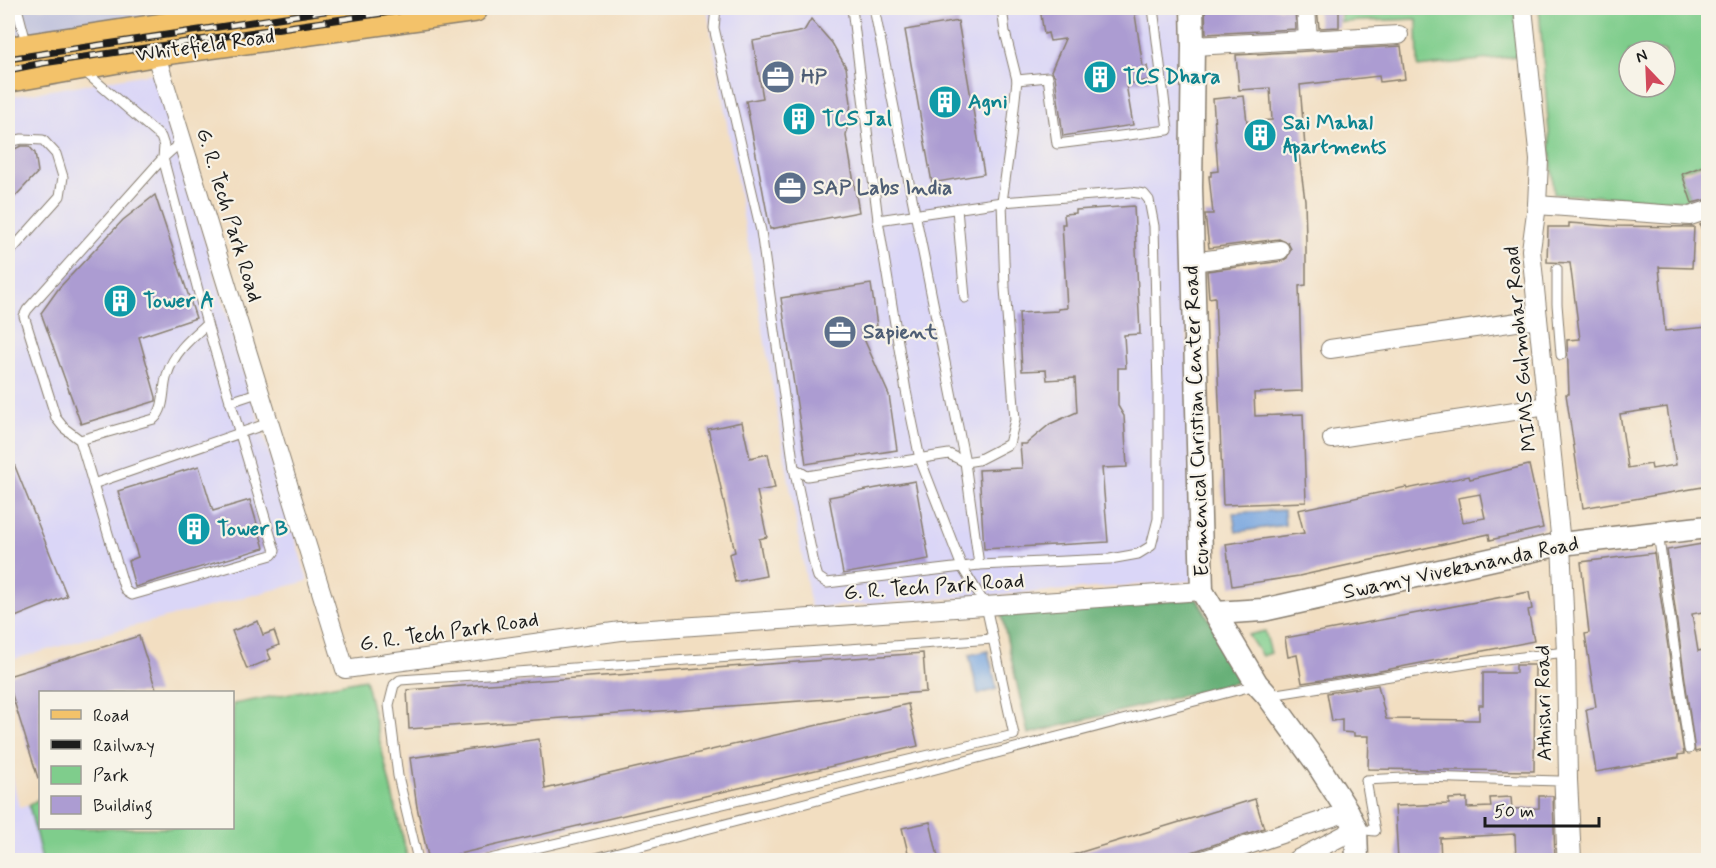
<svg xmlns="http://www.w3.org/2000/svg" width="1716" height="868" font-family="Mynerve,sans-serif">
<rect width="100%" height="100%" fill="#f7f3e8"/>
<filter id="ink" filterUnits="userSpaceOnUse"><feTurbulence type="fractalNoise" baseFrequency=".0167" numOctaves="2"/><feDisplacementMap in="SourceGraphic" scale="12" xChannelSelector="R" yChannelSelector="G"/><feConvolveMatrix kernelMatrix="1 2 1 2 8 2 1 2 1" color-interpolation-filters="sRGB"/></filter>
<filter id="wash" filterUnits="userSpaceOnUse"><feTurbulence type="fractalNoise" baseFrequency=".008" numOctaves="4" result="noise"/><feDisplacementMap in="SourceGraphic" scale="24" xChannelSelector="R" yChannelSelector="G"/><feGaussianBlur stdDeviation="1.35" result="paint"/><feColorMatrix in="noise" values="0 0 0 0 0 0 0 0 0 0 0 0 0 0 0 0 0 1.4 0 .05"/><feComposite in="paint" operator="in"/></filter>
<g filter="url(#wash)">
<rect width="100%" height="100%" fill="#f2dec1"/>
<g fill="#dad6f7">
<polygon points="707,8 1179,8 1193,581 811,608"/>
<polygon points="154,73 308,581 107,633 8,661 8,97"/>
<polygon points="8,754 19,807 29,805 42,860 8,860"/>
</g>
<polygon fill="#c0c2dd" points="8,8 194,8 31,34 8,36"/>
<g fill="#7fcd8c" stroke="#4e7454" stroke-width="1.5" fill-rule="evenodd">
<polygon points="1341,8 1515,8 1517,56 1418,67 1417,19 1341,22"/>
<path d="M 1539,8 L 1708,8 L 1708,162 L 1680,171 L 1690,201 L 1554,194 ZM 1629,51 L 1665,51 L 1665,87 L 1629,87 Z"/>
<polygon points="1701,236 1708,237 1708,286"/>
<polygon points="1265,631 1271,653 1262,656 1248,635"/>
<polygon points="365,679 408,860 42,860 29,805 40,798 40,828 232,828 233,704"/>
</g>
<polygon fill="#67b078" stroke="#42664a" stroke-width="1.5" points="1197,599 1245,680 1028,734 1001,613"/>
<g fill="#76a4df" stroke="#49607e" stroke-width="1.5">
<polygon points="1284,510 1285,525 1236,532 1233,513"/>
<polygon points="988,651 997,689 978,694 969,655"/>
</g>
<g id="blocks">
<g fill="#ac9cd2" fill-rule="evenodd">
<polygon points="1040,8 1134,8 1143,67 1147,66 1150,80 1126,84 1133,125 1063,136 1055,76 1051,71 1065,39 1050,41 1048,33 1044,34"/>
<polygon points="1205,8 1295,8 1296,29 1206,34"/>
<polygon points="1317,8 1339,8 1339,27 1319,28"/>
<polygon points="811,19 832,43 846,67 851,103 846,136 859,212 770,229 746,101 763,98 753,41 804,31"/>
<polygon points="958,21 984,174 932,183 905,30"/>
<polygon points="1401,46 1405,79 1380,82 1379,76 1300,85 1305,147 1298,148 1305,200 1306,240 1306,285 1299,286 1302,391 1254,393 1255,416 1303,414 1306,502 1223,505 1215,297 1209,298 1207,271 1282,261 1287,258 1291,249 1288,243 1279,239 1209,248 1205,214 1213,214 1209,176 1211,176 1211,172 1218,171 1213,99 1244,96 1247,122 1272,120 1270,88 1239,90 1236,55"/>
<polygon points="21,146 29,146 35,153 38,172 8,204 8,152"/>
<polygon points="1708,164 1708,199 1692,203 1682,174"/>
<polygon points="155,195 196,318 139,337 156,397 156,401 81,424 41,313 59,288 123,220"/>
<polygon points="1134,206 1140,334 1124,335 1126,368 1118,368 1118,406 1124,416 1127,467 1102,468 1108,542 984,549 979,470 1022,468 1020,444 1026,444 1050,424 1077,412 1075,378 1047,380 1046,370 1022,371 1019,313 1058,311 1058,309 1067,308 1062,224 1065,224 1064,214 1076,213 1076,210"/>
<polygon points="1708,222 1708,244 1707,244 1700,225"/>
<path d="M 1569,223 L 1611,226 L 1694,227 L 1692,268 L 1659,267 L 1665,331 L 1708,327 L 1708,486 L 1583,508 L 1566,394 L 1569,394 L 1567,340 L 1580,339 L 1570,263 L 1547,262 L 1548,227 L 1569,227 ZM 1667,407 L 1676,465 L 1652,469 L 1651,464 L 1628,468 L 1620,414 Z"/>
<polygon points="871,284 877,326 860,330 889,395 897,450 806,464 781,298"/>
<polygon points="742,422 750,458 768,454 775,488 757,491 767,537 759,539 766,576 735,582 729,554 735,552 708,429"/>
<polygon points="8,449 67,596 8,620"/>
<path d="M 1529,465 L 1543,528 L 1490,540 L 1489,534 L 1299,576 L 1232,586 L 1226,544 L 1304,533 L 1298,510 L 1406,487 L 1407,489 L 1469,476 L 1470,479 ZM 1480,494 L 1485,518 L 1463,522 L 1458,498 Z"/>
<polygon points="199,466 213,511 250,500 264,548 135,587 128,561 138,557 118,491"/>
<polygon points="915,481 929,559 843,574 829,497"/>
<polygon points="1708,543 1708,611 1692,614 1698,651 1708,649 1708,749 1695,752 1667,550"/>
<polygon points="1654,553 1684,754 1678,755 1678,758 1596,772 1586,709 1596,707 1585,634 1589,633 1581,562"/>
<polygon points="1529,592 1532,609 1528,610 1534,641 1375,672 1302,683 1297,655 1288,657 1285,638"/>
<polygon points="258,621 263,635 274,631 279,645 267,650 271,659 247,669 232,631"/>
<polygon points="139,636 157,693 40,693 40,778 38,778 8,682 8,676"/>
<polygon points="923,653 926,692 409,729 407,690"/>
<polygon points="1516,665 1535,665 1534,771 1368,769 1369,736 1354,736 1354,733 1342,732 1342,719 1332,721 1327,693 1378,685 1386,719 1479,720 1479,705 1483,705 1483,673 1516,673"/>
<polygon points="908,704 918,746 429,861 417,807 410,758 539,739 545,789"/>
<polygon points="1539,796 1553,796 1555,861 1516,861 1515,834 1440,838 1441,861 1398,861 1395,806 1449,804 1449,799 1467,798 1467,808 1491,807 1490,798 1511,797 1512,809 1539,808"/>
<polygon points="1255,799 1264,828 1189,853 1159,861 1065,861 1065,857"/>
<polygon points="930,822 939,861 910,861 902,828"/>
</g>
</g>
</g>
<g filter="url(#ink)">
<use href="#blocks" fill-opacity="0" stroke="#877d6e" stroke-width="1.5"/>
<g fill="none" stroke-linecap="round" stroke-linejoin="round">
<defs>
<g id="service">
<polyline points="17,8 27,46"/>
<polyline points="716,8 714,28 761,231 794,468 807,476 949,454 965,462 978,460 1009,444 1015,420 1005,288 1002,202 1011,137 1017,80 1005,32 1002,8"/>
<polyline points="874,8 965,462 979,565"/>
<polyline points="84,71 161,137 164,146 163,158 207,324 275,551 272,555 132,595 127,592 124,587 80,440 64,428 56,418 24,316 27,310 163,158 182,141"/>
<polyline points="1017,80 1048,77 1057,144 1168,130 1153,8"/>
<polyline points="8,142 22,139 43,140 56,154 63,177 60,196 8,254"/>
<polyline points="957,209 965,298"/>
<polyline points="1557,269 1557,304 1561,355"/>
<polyline points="230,402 260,392"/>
<path d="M 80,440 L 154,419 C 166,408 162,389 167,375 C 174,352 190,339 207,324"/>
<polyline points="794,468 814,564 818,577 827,583 979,565 1110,559 1138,554 1151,546 1158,519 1158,387 1154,226 1149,200 1144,194 1131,192 1002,202 878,220 852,8"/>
<polyline points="93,484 269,423"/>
<polyline points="1658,533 1689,749"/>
<polyline points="1270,695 1479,662 1566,652"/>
<polyline points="1356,829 1375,831 1366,780 1422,777 1559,781 1562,860"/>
<polyline points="418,860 398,776 389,705 394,685 400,680 993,639"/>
<polyline points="486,860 1014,735 986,606 962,567 920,459 906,391 878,220"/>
<polyline points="588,860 1256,685"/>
</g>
<g id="minor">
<polyline points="1306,8 1308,39"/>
<polyline points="1523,8 1539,160 1537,205 1531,250 1561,544 1566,652 1568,780 1572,860"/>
<polyline points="1193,46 1399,35"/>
<polyline points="155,52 345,669 621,631 1202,591"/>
<polyline points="1537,205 1690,216 1708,210"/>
<polyline points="1193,262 1280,250"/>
<polyline points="1330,349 1538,319"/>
<polyline points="1332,439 1547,406"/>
<polyline points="1203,860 1348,812"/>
<polyline points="1296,860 1356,829"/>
</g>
<g id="tertiary">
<polyline points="1192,8 1193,46 1191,187 1202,591 1257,684 1267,695 1318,765 1348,812 1356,829 1357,860"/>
<polyline points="1215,613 1263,610 1561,544 1708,527"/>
</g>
<g id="primary">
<polyline points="8,51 293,8"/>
<polyline points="8,78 155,52 474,8"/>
</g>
</defs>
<use href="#service" stroke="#877d6e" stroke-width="11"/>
<use href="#minor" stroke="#877d6e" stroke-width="20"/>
<use href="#tertiary" stroke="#877d6e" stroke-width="25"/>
<use href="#primary" stroke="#877d6e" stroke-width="31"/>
<use href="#service" stroke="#fff" stroke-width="9"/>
<use href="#minor" stroke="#fff" stroke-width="18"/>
<use href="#tertiary" stroke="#fff" stroke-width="22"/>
<use href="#primary" stroke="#f3c26a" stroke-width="28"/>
<defs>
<g id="rail">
<polyline points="8,59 344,8"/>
<polyline points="8,70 43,63 418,8"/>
</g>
</defs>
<use href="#rail" stroke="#1c1c1c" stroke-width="7"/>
<use href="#rail" stroke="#f7f3e8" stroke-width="4.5" stroke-dasharray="14" stroke-linecap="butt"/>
</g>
</g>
<defs>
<symbol id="office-disc" viewBox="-11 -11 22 22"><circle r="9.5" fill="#5c6f8a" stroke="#f7f3e8"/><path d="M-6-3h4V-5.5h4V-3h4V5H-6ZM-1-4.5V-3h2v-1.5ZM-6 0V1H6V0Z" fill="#fff"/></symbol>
<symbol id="building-disc" viewBox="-11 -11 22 22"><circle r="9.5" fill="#0f9aa8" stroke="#f7f3e8"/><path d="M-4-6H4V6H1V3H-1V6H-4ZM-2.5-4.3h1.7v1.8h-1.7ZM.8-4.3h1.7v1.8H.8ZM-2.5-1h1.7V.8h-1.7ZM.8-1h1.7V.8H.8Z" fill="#fff"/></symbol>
</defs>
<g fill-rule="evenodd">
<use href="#office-disc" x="759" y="58" width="38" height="38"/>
<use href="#building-disc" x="1081" y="58" width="38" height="38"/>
<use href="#building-disc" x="926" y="83" width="38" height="38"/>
<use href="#building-disc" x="780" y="100" width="38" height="38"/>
<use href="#building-disc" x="1241" y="116" width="38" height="38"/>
<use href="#office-disc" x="771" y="169" width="38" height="38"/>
<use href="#building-disc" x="101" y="282" width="38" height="38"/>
<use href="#office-disc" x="821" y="313" width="38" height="38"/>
<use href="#building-disc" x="175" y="510" width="38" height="38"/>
</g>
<g text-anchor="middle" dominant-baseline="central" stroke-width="4.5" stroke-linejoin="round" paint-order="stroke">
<g font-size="21" fill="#1c1c1c" stroke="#f7f3e8">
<text transform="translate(205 46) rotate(-8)">Whitefield Road</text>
<text transform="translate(229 215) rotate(73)">G. R. Tech Park Road</text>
<text transform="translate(1521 349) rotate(-95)">MIMS Gulmohar Road</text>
<text transform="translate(1197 421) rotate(-92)">Ecumenical Christian Center Road</text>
<text transform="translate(1461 568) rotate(-12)">Swamy Vivekananda Road</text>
<text transform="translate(934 587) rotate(-4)">G. R. Tech Park Road</text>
<text transform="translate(449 632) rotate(-8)">G. R. Tech Park Road</text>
<text transform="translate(1544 703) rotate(-91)">Athishri Road</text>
</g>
<g font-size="21" font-weight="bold" fill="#4e5e75" stroke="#f7f3e8" text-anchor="start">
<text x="801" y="77">HP</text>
<text x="813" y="188">SAP Labs India</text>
<text x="863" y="332">Sapient</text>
</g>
<g font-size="21" font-weight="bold" fill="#0d838f" stroke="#f7f3e8" text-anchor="start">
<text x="1123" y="77">TCS Dhara</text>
<text x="968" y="102">Agni</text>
<text x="822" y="119">TCS Jal</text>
<text x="1283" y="123">Sai Mahal<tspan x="1283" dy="24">Apartments</tspan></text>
<text x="143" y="301">Tower A</text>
<text x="217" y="529">Tower B</text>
</g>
</g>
<rect width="1716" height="868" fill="none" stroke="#f7f3e8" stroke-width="30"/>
<rect x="39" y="691" width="195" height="138" fill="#f7f3e8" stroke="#9f9d96" stroke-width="1.5"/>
<rect x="51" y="710" width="30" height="9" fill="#f3c26a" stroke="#9f9d96" stroke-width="1.5"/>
<text x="93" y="721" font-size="18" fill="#1c1c1c">Road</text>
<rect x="51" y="740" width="30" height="9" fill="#1c1c1c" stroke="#9f9d96" stroke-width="1.5"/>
<text x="93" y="751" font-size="18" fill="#1c1c1c">Railway</text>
<rect x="51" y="766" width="30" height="18" fill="#7fcd8c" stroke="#9f9d96" stroke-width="1.5"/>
<text x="93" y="781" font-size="18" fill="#1c1c1c">Park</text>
<rect x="51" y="796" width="30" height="18" fill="#ac9cd2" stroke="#9f9d96" stroke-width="1.5"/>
<text x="93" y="811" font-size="18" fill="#1c1c1c">Building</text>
<g transform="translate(1647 69) rotate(337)"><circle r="28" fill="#f7f3e8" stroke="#9f9d96" stroke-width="1.5"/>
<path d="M0-4.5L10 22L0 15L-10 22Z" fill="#d1495b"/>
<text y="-9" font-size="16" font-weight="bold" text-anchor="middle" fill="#1c1c1c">N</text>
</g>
<path d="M1485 817v9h114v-9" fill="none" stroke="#1c1c1c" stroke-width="3"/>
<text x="1494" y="817" font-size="18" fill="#1c1c1c" stroke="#f7f3e8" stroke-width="4.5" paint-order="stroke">50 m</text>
</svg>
